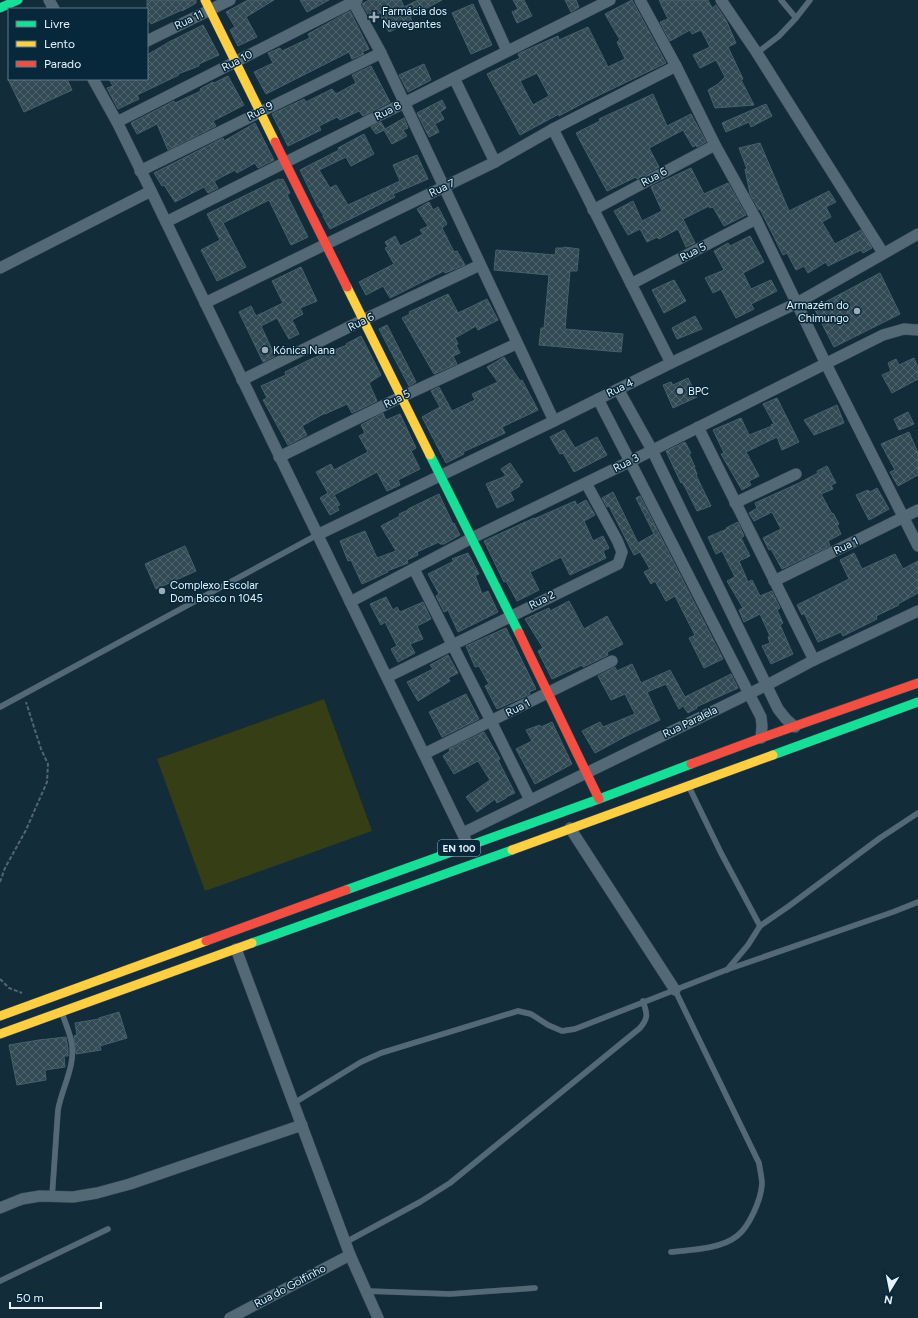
<svg xmlns="http://www.w3.org/2000/svg" width="918" height="1318" font-family="Figtree,sans-serif">
<defs>
<pattern id="building-cross-hatch" width="8" height="8" patternUnits="userSpaceOnUse"><rect width="8" height="8" fill="#324a53"/><path d="M0 0l8 8M0 8l8-8" fill="none" stroke="#50656d"/></pattern>
</defs>
<rect width="100%" height="100%" fill="#122c3a"/>
<polygon fill="#353e14" points="324,699 372,831 205,891 157,759"/>
<g fill="url(#building-cross-hatch)" stroke="#46616c" fill-rule="evenodd">
<polygon points="147,0 196,0 196,3 182,11 182,10 151,24 150,21 147,23"/>
<polygon points="248,0 274,0 246,17 257,37 238,46 230,30 235,27 226,12"/>
<polygon points="300,0 329,0 307,12"/>
<polygon points="369,0 401,0 404,7 418,0 442,0 410,17 412,21 389,32 381,17 372,21 362,4"/>
<polygon points="513,0 524,0 532,16 517,23 512,12 518,9"/>
<polygon points="565,0 576,0 579,7 571,12"/>
<path d="M 632,0 L 666,63 L 587,101 L 559,116 L 559,114 L 520,135 L 487,74 L 520,58 L 518,54 L 522,52 L 558,36 L 559,40 L 588,27 L 608,67 L 625,59 L 617,42 L 620,40 L 605,14 ZM 537,73 L 549,96 L 533,105 L 520,81 Z"/>
<polygon points="659,0 708,0 712,8 716,5 726,20 736,43 728,47 743,79 741,80 754,105 715,108 708,90 718,84 725,77 716,60 700,68 693,55 710,47 701,30 692,34 690,30 670,41 660,22 668,19"/>
<polygon points="473,4 492,45 471,54 452,13"/>
<polygon points="350,11 369,49 362,52 364,54 352,59 349,52 266,94 254,72 273,63 268,53 280,48 282,51 310,38 308,34"/>
<polygon points="203,25 219,55 199,64 199,66 178,74 179,75 137,95 139,99 118,109 107,88 113,86 109,79 147,79 147,55 169,42"/>
<polygon points="424,64 431,80 408,92 399,75"/>
<polygon points="371,66 390,102 363,116 359,111 340,120 337,117 319,126 321,130 288,146 272,114 304,99 306,102 332,89 336,94 356,83 352,75"/>
<polygon points="228,76 244,105 213,121 216,126 168,150 157,124 137,134 131,123 174,101 175,103 201,91 200,89 213,82 214,83"/>
<polygon points="8,79 67,79 72,90 24,112"/>
<polygon points="653,94 667,126 691,114 706,142 697,147 696,145 693,147 683,130 649,148 659,167 637,179 636,177 607,191 576,133 600,121 599,119"/>
<polygon points="442,100 446,108 440,112 444,119 435,124 439,132 429,137 417,113"/>
<polygon points="766,104 772,116 751,127 749,122 726,132 722,123"/>
<polygon points="404,118 408,128 403,130 407,136 392,144 384,130 376,134 371,127 381,122 385,129"/>
<polygon points="255,123 274,160 258,168 255,163 237,173 235,170 214,181 218,188 208,193 204,187 175,202 164,185 162,186 154,173 223,138 224,141"/>
<polygon points="364,134 374,154 351,166 346,157 319,170 330,188 336,185 348,205 400,181 393,165 417,155 428,179 393,194 395,197 330,229 323,216 324,216 317,205 300,170 339,150 338,148"/>
<polygon points="760,143 789,211 829,191 836,202 826,207 831,217 822,222 835,244 861,230 872,248 863,253 861,250 828,266 826,262 808,273 804,266 796,270 787,253 783,255 760,209 759,210 750,194 745,169 747,169 739,148"/>
<polygon points="691,168 704,194 728,183 746,215 724,226 713,207 710,208 709,206 683,219 695,243 686,247 678,229 659,239 657,237 647,242 640,229 628,235 614,211 633,201 642,221 662,211 651,187"/>
<polygon points="279,179 279,180 283,179 290,193 287,195 308,237 291,245 269,200 223,223 246,267 217,281 201,250 220,240 207,214"/>
<polygon points="429,202 433,210 438,207 447,224 442,228 454,252 457,251 465,265 445,273 444,271 390,298 383,286 366,295 359,282 394,264 385,248 388,247 385,242 395,236 400,246 423,234 420,230 428,226 417,209"/>
<polygon points="750,236 764,262 743,273 751,289 771,280 777,291 751,304 754,309 736,318 721,289 713,293 705,278 724,270 714,251 728,243 730,246"/>
<polygon points="564,247 579,249 577,271 570,271 565,329 623,334 621,352 539,345 541,328 544,328 549,275 494,270 496,250 555,255 556,248 564,248"/>
<polygon points="301,267 317,301 300,308 303,314 292,320 299,334 289,339 277,318 261,326 275,356 263,362 239,312 251,306 256,316 283,303 272,281"/>
<polygon points="880,273 900,314 834,347 814,308"/>
<polygon points="674,280 686,301 664,313 652,290"/>
<polygon points="448,294 458,313 487,299 498,320 478,330 476,326 455,338 458,344 456,345 460,353 453,356 457,364 434,374 402,318 410,314 409,312"/>
<polygon points="695,316 702,329 677,339 672,328"/>
<polygon points="387,325 416,382 409,386 379,329"/>
<polygon points="361,336 381,375 369,383 377,401 352,413 347,404 325,414 325,413 302,426 307,435 288,445 263,400 267,398 261,386 286,375 285,372 311,359 347,345 346,344"/>
<polygon points="504,357 520,381 522,380 538,410 502,427 505,433 463,452 464,454 446,463 422,417 440,407 431,391 439,387 452,411 475,400 472,394 498,382 487,367"/>
<polygon points="914,358 918,367 918,379 892,393 882,375 891,371 888,363 896,359 899,365"/>
<polygon points="688,378 697,397 673,408 663,385 671,382 673,385"/>
<polygon points="777,398 799,442 782,450 777,437 746,452 759,476 749,481 751,485 742,490 721,454 724,453 713,430 741,418 749,435 772,426 771,425 774,424 763,404"/>
<polygon points="837,405 844,423 814,435 804,420"/>
<polygon points="908,412 914,424 899,430 894,419"/>
<polygon points="383,413 386,420 400,414 416,448 411,451 420,469 398,480 400,485 387,491 377,472 334,495 340,505 337,506 339,510 330,515 320,498 328,493 316,472 331,464 334,470 368,452 359,436 365,433 361,425"/>
<polygon points="564,430 575,448 597,437 607,455 574,472 563,453 560,454 550,437"/>
<polygon points="909,432 918,453 918,475 898,486 890,472 895,470 881,444"/>
<polygon points="685,442 691,453 689,454 695,467 694,467 697,474 696,475 711,506 697,511 686,489 682,482 681,483 666,451"/>
<polygon points="510,463 523,482 519,484 520,486 510,492 514,500 497,508 486,484 506,476 501,469"/>
<polygon points="827,466 836,483 831,485 833,489 821,494 832,514 833,513 839,524 837,525 841,534 828,541 830,546 782,569 771,549 769,550 763,538 781,529 772,512 754,521 749,513 757,508 755,503 799,483 818,473 817,471"/>
<polygon points="877,488 889,509 869,520 856,495 868,490 870,492"/>
<polygon points="613,492 638,543 654,534 636,498 640,496 723,659 704,668 689,638 695,635 675,596 666,601 655,581 651,584 644,572 650,569 640,552 634,555 609,506 607,507 602,498"/>
<polygon points="439,494 453,524 454,523 460,535 444,544 440,544 439,542 417,552 418,555 407,560 408,563 387,571 388,572 362,584 351,560 348,561 340,541 365,531 377,558 396,551 381,526 400,516 399,514 408,510 408,509"/>
<polygon points="586,500 595,515 584,521 593,541 603,536 609,548 603,551 606,558 570,575 561,557 530,572 539,590 517,601 506,581 504,582 484,541 534,518 534,519 575,501 577,505"/>
<polygon points="738,522 744,536 741,538 750,556 739,561 748,582 752,580 760,596 772,591 780,608 777,610 783,623 780,625 793,654 771,664 762,646 770,643 768,637 770,636 760,614 744,622 739,610 743,608 727,581 735,577 722,551 716,554 708,537 727,529 726,528"/>
<polygon points="185,546 196,571 156,589 145,564"/>
<polygon points="468,553 479,574 475,575 482,594 488,591 498,612 458,632 448,610 444,612 436,596 439,594 428,574 454,561 452,559"/>
<polygon points="854,553 862,569 895,554 903,569 918,561 918,593 898,604 899,605 876,616 877,619 843,636 841,632 818,642 804,613 802,615 797,605 849,579 840,560"/>
<polygon points="386,597 393,610 397,607 400,612 423,602 431,619 417,626 423,639 410,644 415,653 398,662 391,649 397,646 385,622 381,625 370,604"/>
<polygon points="569,601 584,629 607,616 623,644 607,652 608,655 583,667 582,665 552,679 538,651 543,648 525,619 549,608 550,611"/>
<polygon points="506,628 536,689 529,692 530,694 497,709 485,686 489,684 479,666 475,667 466,646"/>
<polygon points="448,655 458,673 448,678 450,681 418,701 407,682 433,669 430,665"/>
<polygon points="632,664 641,683 670,670 685,697 731,674 738,688 696,707 697,708 688,713 683,706 679,709 666,684 647,692 660,720 628,735 595,753 582,731 600,722 603,727 635,714 625,694 611,700 598,676 615,667 617,671"/>
<polygon points="466,694 479,719 442,737 429,712"/>
<polygon points="552,722 572,764 535,784 516,749 532,741 526,730 540,725 541,727"/>
<polygon points="484,732 500,759 498,760 515,793 506,797 506,798 497,803 495,799 477,812 466,797 490,780 478,761 454,774 443,756 450,751 449,749"/>
<polygon points="119,1012 127,1038 100,1046 101,1050 76,1054 74,1036 77,1035 75,1023 99,1019 99,1018"/>
<polygon points="66,1037 68,1049 68,1056 64,1056 65,1067 45,1070 46,1080 17,1085 9,1045 39,1040"/>
</g>
<g fill="none" stroke-linecap="round" stroke-linejoin="round">
<defs>
<g id="lane">
<polyline points="781,0 796,18"/>
<polyline points="757,53 779,36 796,18 810,0"/>
<polyline points="0,707 317,535"/>
<polyline points="690,789 721,853 760,926"/>
<polyline points="727,970 748,945 760,926 789,906 880,838 918,813"/>
<polyline points="294,1103 361,1062 381,1053 518,1011 531,1014 548,1025 562,1031 575,1029 726,970 893,912 918,902"/>
<path d="M 52,1197 L 58,1110 C 62,1087 77,1064 71,1040 C 69,1031 65,1022 62,1013"/>
<path d="M 346,1242 L 420,1202 L 450,1183 L 640,1028 C 649,1017 647,1014 643,1001"/>
<path d="M 671,1252 C 691,1250 721,1249 737,1236 C 749,1227 761,1200 762,1184 C 762,1178 760,1170 759,1163 L 675,990"/>
<polyline points="0,1281 108,1229"/>
<polyline points="366,1291 450,1294 535,1288"/>
</g>
<g id="street">
<polyline points="49,0 54,9"/>
<polyline points="352,0 381,53 554,421"/>
<polyline points="484,0 507,51"/>
<polyline points="640,0 676,66 715,145 756,219 826,364 918,546"/>
<polyline points="721,0 757,53 883,253"/>
<polyline points="147,41 230,0"/>
<polyline points="454,78 495,162"/>
<polyline points="93,79 117,122 151,191 468,845"/>
<polyline points="117,122 357,0"/>
<polyline points="553,129 671,363"/>
<polyline points="140,171 381,53"/>
<polyline points="593,210 715,145"/>
<polyline points="166,222 610,0"/>
<polyline points="0,268 151,191"/>
<polyline points="631,284 756,219"/>
<polyline points="205,303 495,162 553,129 676,66"/>
<polyline points="242,380 363,320 480,265"/>
<polyline points="618,389 652,450 778,709 786,719 795,727"/>
<polyline points="598,399 761,717 762,726 761,738"/>
<polyline points="698,427 814,660"/>
<polyline points="279,457 401,397 516,344"/>
<polyline points="735,503 796,474"/>
<polyline points="317,535 554,421 671,363 797,303 918,234"/>
<polyline points="414,569 491,721 530,800"/>
<polyline points="774,581 918,510"/>
<polyline points="350,602 472,538 631,461 883,335 904,329 918,330"/>
<polyline points="387,677 618,564 622,552 617,540 586,483"/>
<polyline points="424,754 612,661"/>
<polyline points="570,828 675,990"/>
<polyline points="463,833 767,685 814,660 918,611"/>
<polyline points="236,949 350,1255 378,1318"/>
<polyline points="0,1208 22,1199 40,1196 73,1197 97,1193 130,1184 302,1125"/>
<polyline points="230,1318 350,1255"/>
</g>
<g id="fast">
<polyline points="0,8 18,0"/>
<polyline points="430,455 519,633"/>
<polyline points="773,755 918,702"/>
<polyline points="346,890 599,799 691,764"/>
<polyline points="252,943 512,850"/>
</g>
<g id="slow">
<polyline points="205,0 275,142"/>
<polyline points="347,287 430,455"/>
<polyline points="512,850 773,755"/>
<polyline points="0,1016 206,941"/>
<polyline points="0,1034 252,943"/>
</g>
<g id="jam">
<polyline points="275,142 347,287"/>
<polyline points="519,633 599,799"/>
<polyline points="691,764 761,738 918,683"/>
<polyline points="206,941 346,890"/>
</g>
</defs>
<use href="#lane" stroke="#374650" stroke-width="6"/>
<use href="#street" stroke="#374650" stroke-width="12"/>
<use href="#fast" stroke="#374650" stroke-width="10"/>
<use href="#slow" stroke="#374650" stroke-width="10"/>
<use href="#jam" stroke="#374650" stroke-width="10"/>
<g stroke="#536671" stroke-width="2" stroke-dasharray="4 2" stroke-linecap="butt">
<polyline points="0,882 5,868 26,830 47,782 48,764 41,749 26,702"/>
<polyline points="0,979 9,988 22,993"/>
</g>
<use href="#lane" stroke="#536976" stroke-width="5.5"/>
<use href="#street" stroke="#536976" stroke-width="11"/>
<use href="#fast" stroke="#16e098" stroke-width="9"/>
<use href="#slow" stroke="#ffcf43" stroke-width="9"/>
<use href="#jam" stroke="#f24e42" stroke-width="9"/>
</g>
<g fill="#9cadb7" stroke="#06283a" stroke-width="1.5">
<path d="M372 11h4v4h4v4h-4v4h-4v-4h-4v-4h4z"/>
<circle cx="857" cy="311" r="4"/>
<circle cx="265" cy="350" r="4"/>
<circle cx="680" cy="391" r="4"/>
<circle cx="162" cy="591" r="4"/>
</g>
<g text-anchor="middle" dominant-baseline="central" stroke-width="3" stroke-linejoin="round" paint-order="stroke">
<rect fill="#06283a" stroke="#a3b5c1" stroke-width="1" x="438" y="840" width="42" height="16" rx="3"/>
<g font-size="10" font-weight="bold" fill="#e6f2fb">
<text x="459" y="848">EN 100</text>
</g>
<g font-size="11" fill="#e6f2fb" stroke="#06283a" text-anchor="start">
<text x="382" y="11">Farmácia dos<tspan x="382" dy="13">Navegantes</tspan></text>
<text x="849" y="305" text-anchor="end">Armazém do<tspan x="849" dy="13">Chimungo</tspan></text>
<text x="273" y="350">Kónica Nana</text>
<text x="688" y="391">BPC</text>
<text x="170" y="585">Complexo Escolar<tspan x="170" dy="13">Dom Bosco n 1045</tspan></text>
</g>
<g font-size="11" fill="#e6f2fb" stroke="#06283a">
<text transform="translate(189 20) rotate(-26)">Rua 11</text>
<text transform="translate(237 61) rotate(-27)">Rua 10</text>
<text transform="translate(260 111) rotate(-26)">Rua 9</text>
<text transform="translate(388 111) rotate(-27)">Rua 8</text>
<text transform="translate(654 177) rotate(-28)">Rua 6</text>
<text transform="translate(442 188) rotate(-26)">Rua 7</text>
<text transform="translate(693 252) rotate(-27)">Rua 5</text>
<text transform="translate(361 322) rotate(-26)">Rua 6</text>
<text transform="translate(620 388) rotate(-26)">Rua 4</text>
<text transform="translate(397 399) rotate(-26)">Rua 5</text>
<text transform="translate(626 463) rotate(-27)">Rua 3</text>
<text transform="translate(846 546) rotate(-26)">Rua 1</text>
<text transform="translate(542 600) rotate(-26)">Rua 2</text>
<text transform="translate(518 708) rotate(-27)">Rua 1</text>
<text transform="translate(690 722) rotate(-26)">Rua Paralela</text>
<text transform="translate(290 1286) rotate(-28)">Rua do Golfinho</text>
</g>
</g>
<rect x="8" y="8" width="140" height="72" fill="#06283a" stroke="#607987"/>
<rect x="16" y="21" width="20" height="6" fill="#16e098" stroke="#607987"/>
<text x="44" y="28" font-size="12" fill="#e6f2fb">Livre</text>
<rect x="16" y="41" width="20" height="6" fill="#ffcf43" stroke="#607987"/>
<text x="44" y="48" font-size="12" fill="#e6f2fb">Lento</text>
<rect x="16" y="61" width="20" height="6" fill="#f24e42" stroke="#607987"/>
<text x="44" y="68" font-size="12" fill="#e6f2fb">Parado</text>
<g transform="translate(890 1290) rotate(190)" stroke="#06283a" stroke-width="3" paint-order="stroke">
<path d="M0-3L7 15L0 10L-7 15Z" fill="#e6f2fb"/>
<text y="-6" font-size="11" font-weight="bold" text-anchor="middle" fill="#e6f2fb">N</text>
</g>
<path d="M10 1302v6h91v-6" fill="none" stroke="#e6f2fb" stroke-width="2"/>
<text x="16" y="1302" font-size="12" fill="#e6f2fb" stroke="#06283a" stroke-width="3" paint-order="stroke">50 m</text>
</svg>
